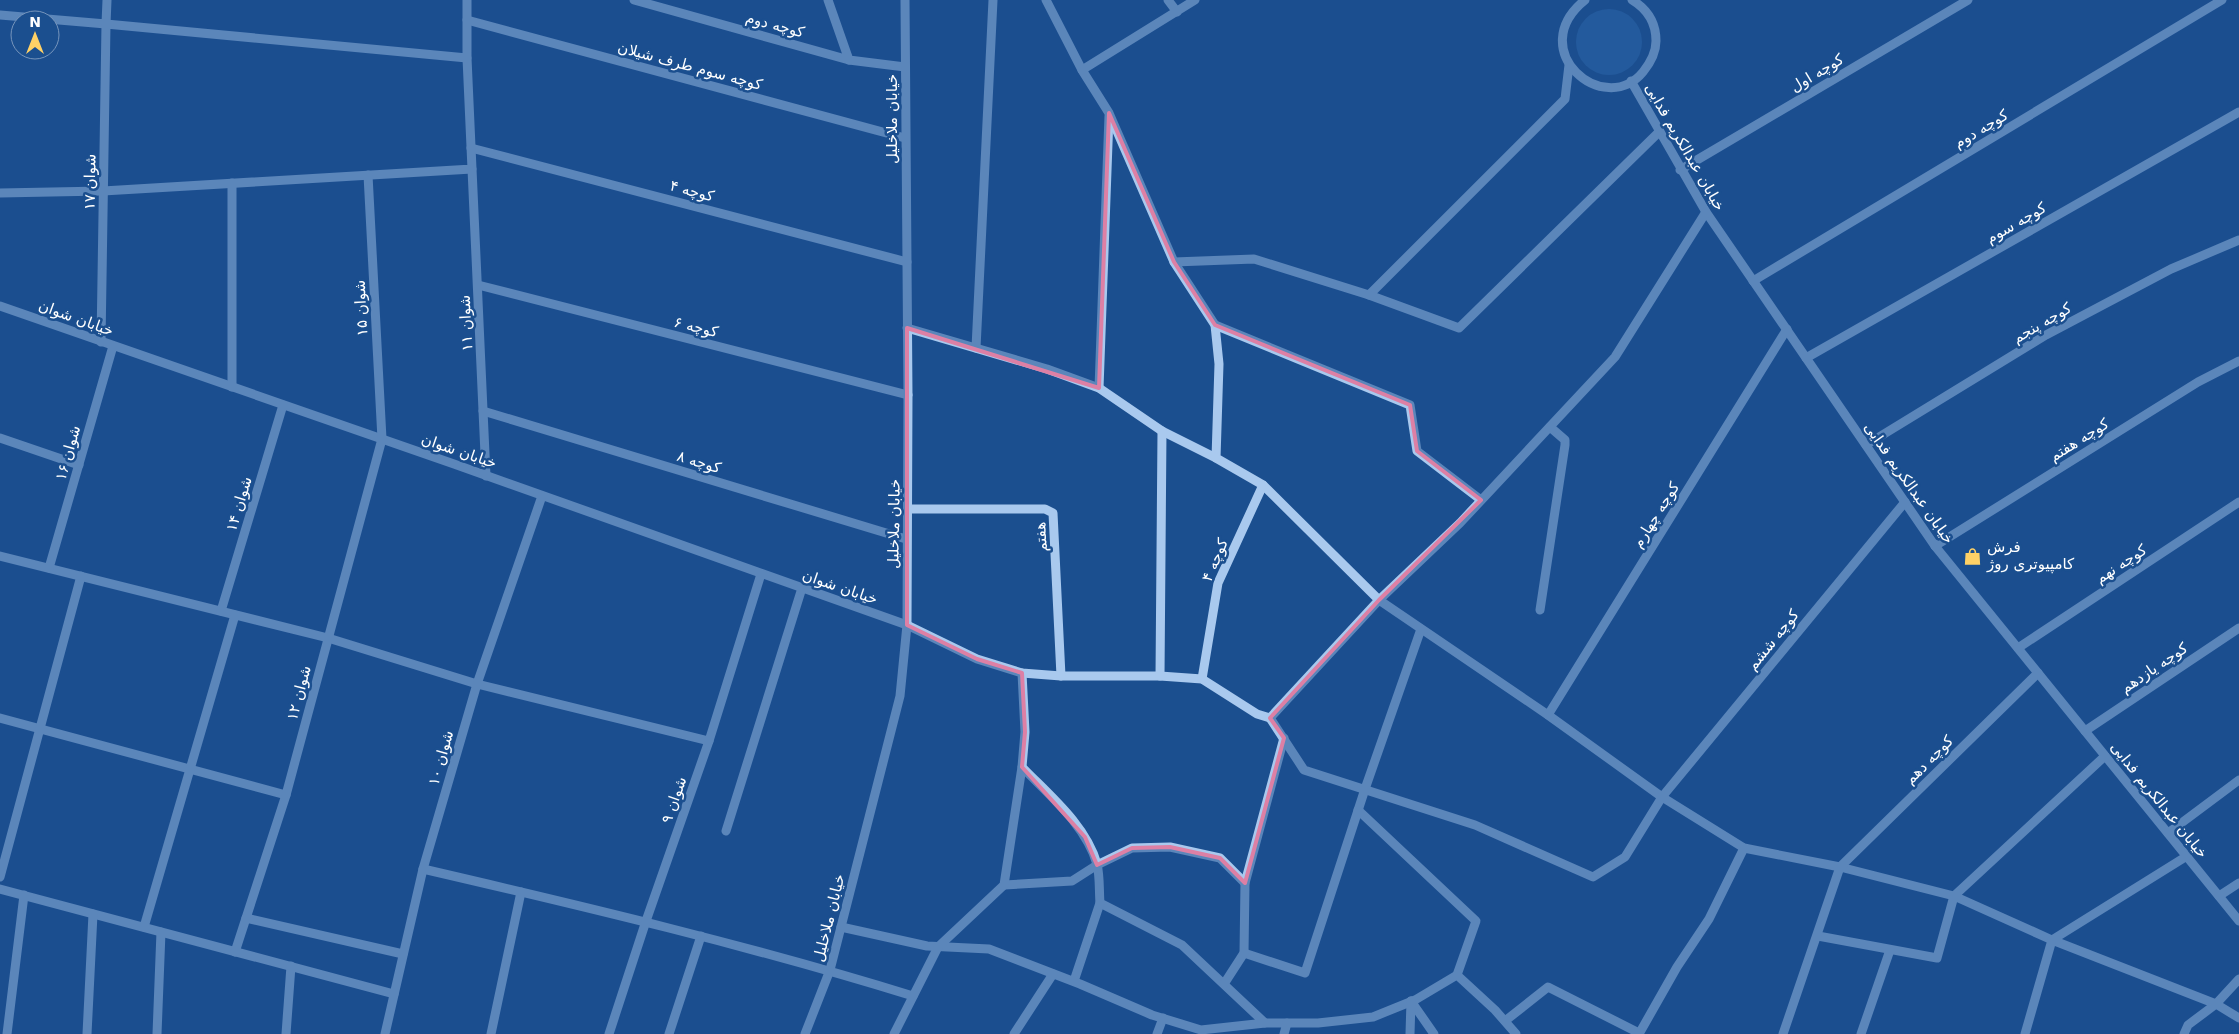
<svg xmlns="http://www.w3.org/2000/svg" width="2239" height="1034" font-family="'DejaVu Sans','Noto Naskh Arabic',sans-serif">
<rect width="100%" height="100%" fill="#1b4f8f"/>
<circle fill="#2e69ad" cx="1609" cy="42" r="33"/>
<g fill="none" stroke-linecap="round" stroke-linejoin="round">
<g stroke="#a9c9ee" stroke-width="9">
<polyline points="634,0 849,60"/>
<polyline points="828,0 849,60 905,67"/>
<polyline points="1046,0 1082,70 1109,113 1174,262 1215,325 1219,364 1216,458 1263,485 1379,600 1548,715 1662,797 1744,848 1840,867 1954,896 2052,940 2216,1004 2239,1018"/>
<polyline points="1168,0 1177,12"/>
<path d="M 1585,0 C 1523,50 1604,119 1643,72 C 1651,62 1656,53 1656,41 C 1656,23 1647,9 1632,0"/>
<polyline points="0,15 106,24 107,0"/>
<polyline points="467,20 905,138"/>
<polyline points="1082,70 1195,0"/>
<polyline points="1631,81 1706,212 1935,546 2239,921"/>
<polyline points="471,148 907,262"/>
<polyline points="472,169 486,476"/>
<polyline points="1680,170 1968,0"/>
<polyline points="232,183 232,387"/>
<polyline points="0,193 103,191 472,169 467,58"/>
<polyline points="1174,262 1254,259 1369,295 1565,99 1569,65"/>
<polyline points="1753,281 2222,0"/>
<polyline points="478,285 908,395"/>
<polyline points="1369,295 1459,328 1659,132"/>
<polyline points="0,306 454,464 907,625 977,659 1022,673 1061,676 1160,676 1202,679 1257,714 1270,718 1379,600 1460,523 1615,357 1706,212"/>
<polyline points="1215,325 1410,405 1417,451 1481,500"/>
<polyline points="907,328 1047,369 1099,388 1162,431 1216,458"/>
<polyline points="101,342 106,24 467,58 467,0"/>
<polyline points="976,348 993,0"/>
<polyline points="1806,358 2239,112"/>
<polyline points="1099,388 1109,116"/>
<polyline points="483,411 906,539"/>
<polyline points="0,438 79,465"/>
<polyline points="1866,445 2046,335 2171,269 2239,240"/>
<polyline points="908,509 1045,509 1053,513 1061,676"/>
<polyline points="1935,546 2198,382 2239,361"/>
<polyline points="0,556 328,638 477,684 709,741"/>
<polyline points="49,568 113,346"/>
<polyline points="1540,610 1565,445 1565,440 1550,427"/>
<polyline points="221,611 283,405"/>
<polyline points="2018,648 2239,502"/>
<path d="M 1022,673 L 1025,732 L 1022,767 C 1049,795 1086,825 1097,864 C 1100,876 1099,891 1100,903 L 1182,945 L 1265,1023"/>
<polyline points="1160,676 1162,431"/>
<polyline points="1202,679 1218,583 1263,485"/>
<polyline points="1548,715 1787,329"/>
<polyline points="0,718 286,795"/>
<polyline points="1270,718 1304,770 1475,825 1593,877 1625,857 1662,797 1905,502"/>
<polyline points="2085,731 2239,628"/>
<polyline points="1358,810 1476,921 1457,975"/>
<polyline points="726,831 802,588"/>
<polyline points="2168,833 2239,780"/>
<path d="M 423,869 C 587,907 751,946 913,996"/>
<polyline points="0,877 81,576"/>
<polyline points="1004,885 1072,881 1097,865 1132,848 1170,847 1220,858 1245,883"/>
<polyline points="0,889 394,994"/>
<polyline points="2219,896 2239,883"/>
<polyline points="246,918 403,954"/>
<polyline points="144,927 235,615"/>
<polyline points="841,927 927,946 989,949 1080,984 1152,1015 1201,1030 1265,1023 1318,1023 1373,1017 1415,1000 1457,975 1495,1010 1516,1034"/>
<polyline points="1818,936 1937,958 1954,896 2105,756"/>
<polyline points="235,952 286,795 382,439 368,175"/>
<polyline points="1244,953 1305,973 1365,789 1421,629"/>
<polyline points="1074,981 1100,903"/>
<polyline points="1224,984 1244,953 1245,883 1284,738"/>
<polyline points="1411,1001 1434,1034"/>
<polyline points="1505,1021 1548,987 1639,1033"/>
<polyline points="7,1034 24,895"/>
<polyline points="87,1034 93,914"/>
<polyline points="157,1034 161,932"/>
<polyline points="286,1034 291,966"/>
<polyline points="385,1034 423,869 477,684 542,496"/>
<polyline points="491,1034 521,892"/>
<polyline points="609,1034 646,921 709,741 761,574"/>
<polyline points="669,1034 701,936"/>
<polyline points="805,1034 830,970 900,696 907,625 908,395 905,0"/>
<polyline points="894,1034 938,947 1004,885 1022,767"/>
<polyline points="1014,1034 1053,974"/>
<polyline points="1157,1034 1163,1018"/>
<polyline points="1284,1034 1287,1023"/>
<polyline points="1410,1034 1411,1001"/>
<polyline points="1639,1034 1677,967 1709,919 1744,848"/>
<polyline points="1783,1034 1840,867 2038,673"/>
<polyline points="1861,1034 1890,950"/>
<polyline points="2025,1034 2052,940 2187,856"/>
<polyline points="2184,1034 2188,1025 2216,1004 2239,979"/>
</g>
</g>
<path d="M0 0H2239V1034H0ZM 1109,113 L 1174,262 L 1215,325 L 1410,405 L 1417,451 L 1481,500 L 1379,600 L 1270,718 L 1284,738 L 1245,883 L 1220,858 L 1170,847 L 1132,848 L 1097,865 L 1085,837 L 1022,767 L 1025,732 L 1022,673 L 977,659 L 907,625 L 907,328 L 1099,388 Z" fill="#1b4f8f" fill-opacity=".55" fill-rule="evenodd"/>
<path fill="none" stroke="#dd80a5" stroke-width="4" stroke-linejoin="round" d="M 1109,113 L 1174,262 L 1215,325 L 1410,405 L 1417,451 L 1481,500 L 1379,600 L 1270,718 L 1284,738 L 1245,883 L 1220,858 L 1170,847 L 1132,848 L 1097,865 L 1085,837 L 1022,767 L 1025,732 L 1022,673 L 977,659 L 907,625 L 907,328 L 1099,388 Z"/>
<defs>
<symbol id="shop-bare" viewBox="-9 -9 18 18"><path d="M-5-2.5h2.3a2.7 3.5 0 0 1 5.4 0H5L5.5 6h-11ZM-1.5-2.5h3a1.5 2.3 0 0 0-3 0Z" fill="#ffd166" stroke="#1b4f8f" stroke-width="2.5" paint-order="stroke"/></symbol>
</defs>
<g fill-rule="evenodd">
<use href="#shop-bare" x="1960" y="544" width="25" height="25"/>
</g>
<g text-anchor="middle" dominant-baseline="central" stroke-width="5" stroke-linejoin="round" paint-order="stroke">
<g font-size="15" fill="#fff" stroke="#1b4f8f">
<text transform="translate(775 25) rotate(15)">کوچه دوم</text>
<text transform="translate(690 66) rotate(15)">کوچه سوم طرف شیلان</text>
<text transform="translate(1817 73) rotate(-31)">کوچه اول</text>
<text transform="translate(892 119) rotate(-90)">خیابان ملاخلیل</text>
<text transform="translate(1981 129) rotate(-31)">کوچه دوم</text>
<text transform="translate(1685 147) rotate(60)">خیابان عبدالکریم فدایی</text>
<text transform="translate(90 182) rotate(-89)">شوان ۱۷</text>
<text transform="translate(692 191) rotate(15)">کوچه ۴</text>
<text transform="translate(2016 223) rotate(-30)">کوچه سوم</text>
<text transform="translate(361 308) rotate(-93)">شوان ۱۵</text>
<text transform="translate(76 318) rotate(20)">خیابان شوان</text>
<text transform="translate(466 323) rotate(-93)">شوان ۱۱</text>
<text transform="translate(2042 323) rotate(-30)">کوچه پنجم</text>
<text transform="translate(696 327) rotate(14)">کوچه ۶</text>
<text transform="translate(2079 440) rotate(-32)">کوچه هفتم</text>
<text transform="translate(459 451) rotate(19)">خیابان شوان</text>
<text transform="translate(68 453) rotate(-74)">شوان ۱۶</text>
<text transform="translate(699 462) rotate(17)">کوچه ۸</text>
<text transform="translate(1909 483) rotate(55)">خیابان عبدالکریم فدایی</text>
<text transform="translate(239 504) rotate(-73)">شوان ۱۴</text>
<text transform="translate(1656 515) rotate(-58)">کوچه چهارم</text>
<text transform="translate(894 524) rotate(-89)">خیابان ملاخلیل</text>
<text transform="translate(1041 537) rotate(-94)">هفتم</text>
<text transform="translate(1215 560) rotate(-67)">کوچه ۴</text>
<text transform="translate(2121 564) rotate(-33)">کوچه نهم</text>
<text transform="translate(840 587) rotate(19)">خیابان شوان</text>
<text transform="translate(1773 640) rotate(-51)">کوچه ششم</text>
<text transform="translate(2154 668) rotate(-34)">کوچه یازدهم</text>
<text transform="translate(299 693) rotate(-75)">شوان ۱۲</text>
<text transform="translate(441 758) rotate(-74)">شوان ۱۰</text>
<text transform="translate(1929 760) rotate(-45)">کوچه دهم</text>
<text transform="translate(674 800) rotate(-71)">شوان ۹</text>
<text transform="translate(2159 800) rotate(51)">خیابان عبدالکریم فدایی</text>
<text transform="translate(829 918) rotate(-76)">خیابان ملاخلیل</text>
</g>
<g font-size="15" fill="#fff" stroke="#1b4f8f" text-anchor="start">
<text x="1987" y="547">فرش<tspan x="1987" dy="17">کامپیوتری روژ</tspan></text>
</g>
</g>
<g transform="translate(35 35)"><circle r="24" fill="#1b4f8f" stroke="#7695bc"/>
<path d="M0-4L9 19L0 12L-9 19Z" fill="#ffd166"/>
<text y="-8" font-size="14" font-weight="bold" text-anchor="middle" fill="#ffffff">N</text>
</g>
</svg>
